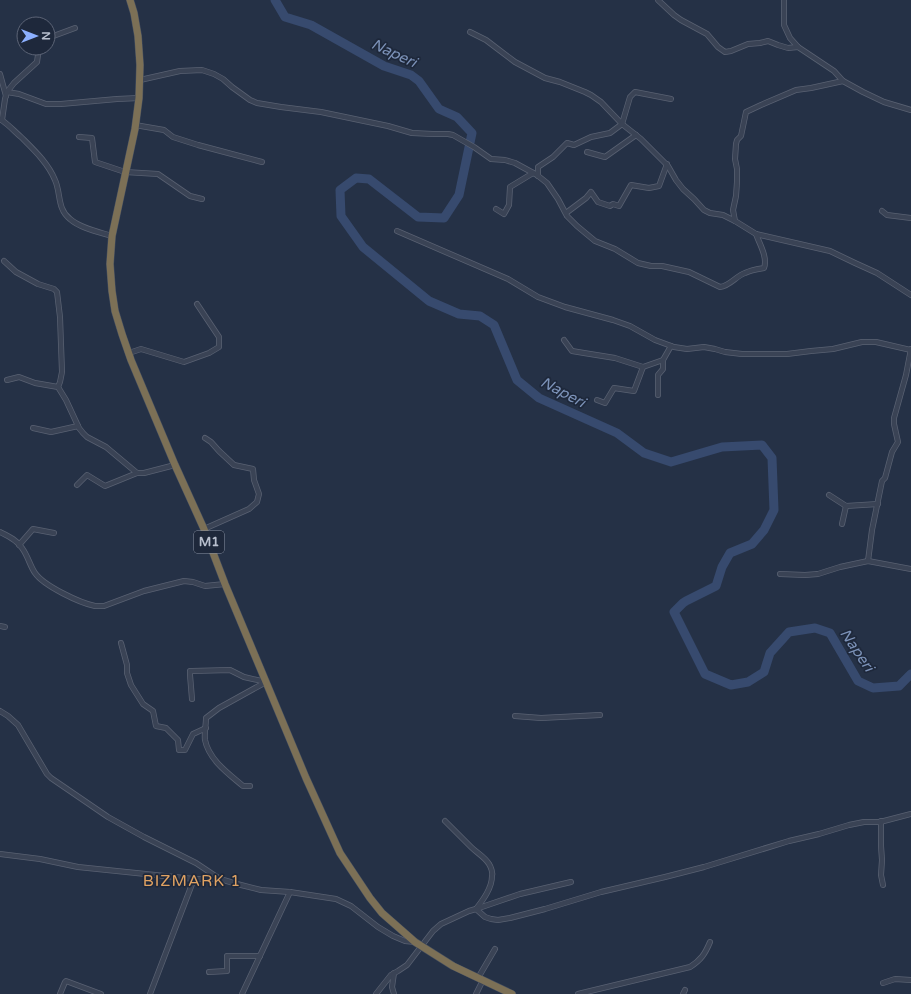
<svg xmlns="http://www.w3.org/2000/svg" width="911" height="994" font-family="'Varela Round',sans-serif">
<rect width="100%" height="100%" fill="#253146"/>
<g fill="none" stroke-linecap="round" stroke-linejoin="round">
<polyline stroke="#374a6e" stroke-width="9" points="275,0 285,17 311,25 384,66 411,75 419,81 439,109 457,117 472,133 459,195 444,218 418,217 369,179 356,178 340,190 341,216 363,247 429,301 459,314 480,316 494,325 517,380 539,398 617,433 644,453 671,462 722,447 762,445 772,458 774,510 764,530 752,544 730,553 722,567 716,586 686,601 683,603 674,612 705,674 731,685 748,682 764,672 770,653 789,632 815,628 830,633 858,681 873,688 899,686 911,674"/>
<defs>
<g id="minor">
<polyline points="658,0 674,15 681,20 707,34 718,47 725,52 731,51 748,44 760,43 768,41 778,45 788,48 798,47"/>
<polyline points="784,0 784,25 790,38 798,47 834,71 843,81 863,92 884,102 911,110"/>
<polyline points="470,32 486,40 515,62 545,78 560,82 585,92 591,95 601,102 622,124 641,139 668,166 676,180 683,189 694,199 704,210 710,213 723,215 735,221 756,234 830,251 855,263 877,273 911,295"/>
<polyline points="48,38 75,28"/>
<polyline points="0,74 6,96"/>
<path d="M 140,80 L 180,71 L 202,70 L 214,74 L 223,79 L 232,87 L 250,100 L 257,103 L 281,107 L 321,112 L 388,126 L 412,133 L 433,134 L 448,134 L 453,135 L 474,147 L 491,159 L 505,160 L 515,163 L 537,175 L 547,183 L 558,199 L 567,216 L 577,226 L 595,241 L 615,249 L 638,263 L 651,266 L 662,266 L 689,272 L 720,287 C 730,286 736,276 745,273 C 751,270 758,269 764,268 C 768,257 759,243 756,234"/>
<polyline points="7,92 19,94 46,104 61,104 117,99 139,98"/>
<path d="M 0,119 C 8,124 14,131 21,137 C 34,150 48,163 55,180 C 61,193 57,209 70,219 C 80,228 99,232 112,236"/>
<polyline points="2,120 5,99 7,92 14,83 37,62 39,48"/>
<polyline points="135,125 164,130 173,137 198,145 262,162"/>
<polyline points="79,137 92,138 95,162 125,172 158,174 190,196 202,199"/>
<polyline points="587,152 605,157 636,135"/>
<polyline points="538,176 538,167 553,157 567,143 574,145 591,137 610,133 622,124 630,97 635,92 671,99"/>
<polyline points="496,209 504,214 509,205 510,187 533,173"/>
<polyline points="882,211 887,215 911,218"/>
<polyline points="566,213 586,198 591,192 598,202 610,206 613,204 619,206 631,185 649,188 659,186 667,164"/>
<polyline points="735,221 733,210 736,196 737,182 737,169 735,159 736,144 737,140 741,136 746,112 761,105 796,90 811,88 843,81"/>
<polyline points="397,231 508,279 538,297 565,307 613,320 630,326 655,340 674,347 687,349 704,347 715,349 725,352 742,354 787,354 811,351 833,349 862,342 876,342 911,350"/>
<polyline points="4,261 16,272 38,284 54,289 57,292 60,317 62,372 60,382 58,387"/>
<polyline points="564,340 572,351 584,353 615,358 643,367 663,360 671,346"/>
<polyline points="129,353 141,349 184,362 209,353 219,347 219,337 197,304"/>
<polyline points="7,380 19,377 35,383 58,387 66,400 79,428 83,433 87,437 106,447 137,473 144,473 175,465"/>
<polyline points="658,395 658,375 663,369 663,360"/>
<polyline points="597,400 605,403 614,388 634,391 643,367"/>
<polyline points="33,428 51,432 78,426"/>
<polyline points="77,485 87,475 105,486 137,473"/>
<polyline points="829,495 846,506 878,504"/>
<polyline points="842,524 846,506"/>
<polyline points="204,529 249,509 257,502 259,494 254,480 253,469 234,465 219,451 211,442 205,438"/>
<path d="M 0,532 C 8,536 17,540 22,548 C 28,556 30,566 35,573 C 44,586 80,603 95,606 C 98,606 101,606 104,606 L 144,591 L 184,581 L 193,582 L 205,586 L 225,584"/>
<polyline points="19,545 33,529 54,533"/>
<polyline points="868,561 872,530 882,481 885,478 892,452 898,442 894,424 894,418 906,375 911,349"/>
<polyline points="780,574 805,575 818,574 840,567 868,561 911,569"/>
<polyline points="0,626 5,627"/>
<polyline points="121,643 127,665 127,673 131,685 143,704 153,711 156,726 166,728 178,740 179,750 185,750 193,734 206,728"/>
<polyline points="192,699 190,675 190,671 192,671 230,670 244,677 266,682"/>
<polyline points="0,711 8,716 18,725 47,774 51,778 108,817 144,837 196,863 220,879 237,884 261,890 290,892 336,899 351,906 378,927 393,936 405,941 415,942"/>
<polyline points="515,716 541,718 600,715"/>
<path d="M 250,786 L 243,786 C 229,774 209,760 205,740 C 204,734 206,725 206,718 L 219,708 L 266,682"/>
<path d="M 445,821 C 453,829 462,838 471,847 C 477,853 485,857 489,864 C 491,867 493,873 492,876 C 492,888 483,900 476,909"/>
<polyline points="881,821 881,846 882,860 881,875 883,885"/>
<polyline points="0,854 40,859 78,867 194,879 220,879"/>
<polyline points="476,909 520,894 571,882"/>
<polyline points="209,972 227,971 227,956 260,956"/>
<polyline points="478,978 495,949"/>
<polyline points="883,983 895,979 911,980"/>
<polyline points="60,994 65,982 66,981 101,994"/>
<polyline points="150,994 194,879"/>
<polyline points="242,994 290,892"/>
<polyline points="376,994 391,975 398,971 407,965 433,931 441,924 469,911 476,909 485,917 491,919 498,920 510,918 545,909 601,892 665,877 704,867 789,841 819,834 849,825 864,822 880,822 911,814"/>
<polyline points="394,994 392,987 394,973"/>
<polyline points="476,994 483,980"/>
<path d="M 578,994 L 690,967 C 701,960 705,954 710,942"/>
<polyline points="683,994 685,990"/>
</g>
<polyline id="highway" points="130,0 134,13 138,36 140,65 139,98 135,129 112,236 110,264 112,291 115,311 122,334 131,360 175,465 204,529 225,584 266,682 306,778 340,853 370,898 382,913 415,942 453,966 512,994"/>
</defs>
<use href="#minor" stroke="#596172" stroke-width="6"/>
<use href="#highway" stroke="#444e60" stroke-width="8"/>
<use href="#minor" stroke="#3a4355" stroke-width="4.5"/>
<use href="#highway" stroke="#7c7056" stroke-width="7"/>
</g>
<g text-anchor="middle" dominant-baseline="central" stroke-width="3.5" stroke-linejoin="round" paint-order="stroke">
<rect fill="#1e283b" stroke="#8a92a2" stroke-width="1" x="194" y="531" width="30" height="22" rx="3"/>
<g font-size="13" font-weight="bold" fill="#b8bfce">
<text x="209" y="542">M1</text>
</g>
<g font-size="15" font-style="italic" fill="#7c92b8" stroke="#1e283b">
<text transform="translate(394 53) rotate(25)">Naperi</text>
<text transform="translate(563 392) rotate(28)">Naperi</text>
<text transform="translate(857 650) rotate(56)">Naperi</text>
</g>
<g font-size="16" letter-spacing="1" fill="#e0a262" stroke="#1e283b">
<text x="192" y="881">BIZMARK 1</text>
</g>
</g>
<g transform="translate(36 36) rotate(90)"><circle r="19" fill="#1e283b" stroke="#5c6476"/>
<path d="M0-3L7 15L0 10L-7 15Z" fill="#8cb0ff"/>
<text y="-6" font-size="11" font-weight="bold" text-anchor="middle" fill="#b8bfce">N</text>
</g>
</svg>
